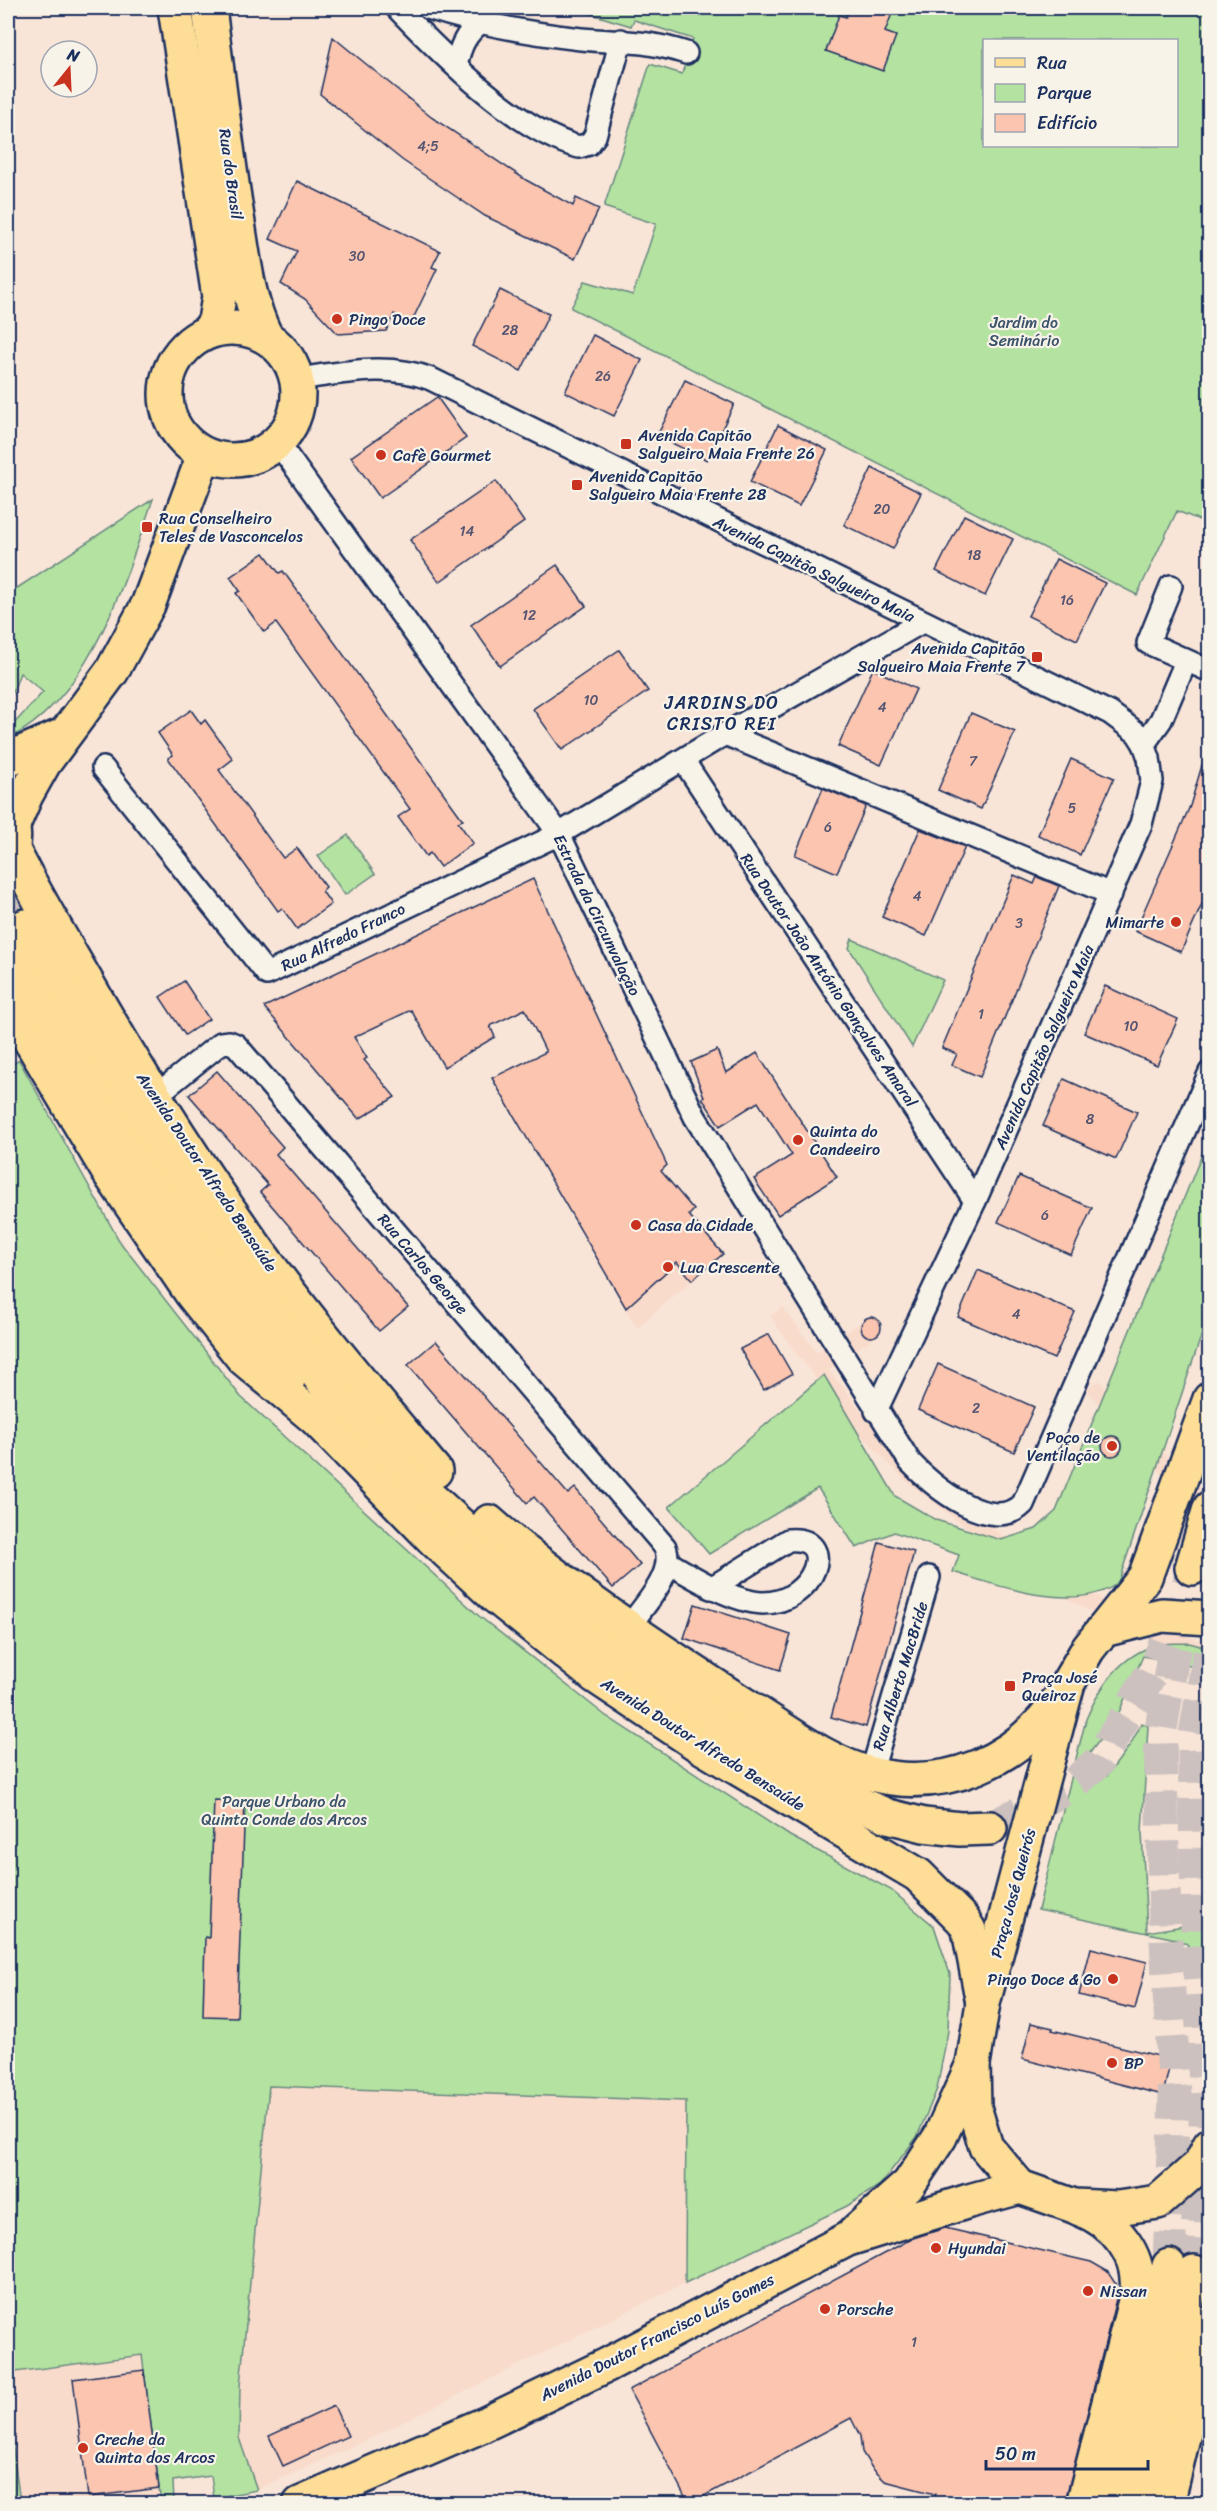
<svg xmlns="http://www.w3.org/2000/svg" width="1217" height="2511" font-family="Sriracha,sans-serif">
<rect width="100%" height="100%" fill="#f8e5d7"/>
<filter id="ink" filterUnits="userSpaceOnUse"><feTurbulence type="fractalNoise" baseFrequency=".0167" numOctaves="2"/><feDisplacementMap in="SourceGraphic" scale="12" xChannelSelector="R" yChannelSelector="G"/><feConvolveMatrix kernelMatrix="1 2 1 2 8 2 1 2 1" color-interpolation-filters="sRGB"/></filter>
<g filter="url(#ink)">
<g fill="#f9dbcb">
<polygon points="689,1215 723,1254 637,1328 610,1282"/>
<polygon points="783,1307 817,1353 865,1319 875,1317 879,1321 881,1331 877,1335 829,1370 868,1419 895,1447 915,1467 1027,1554 1113,1606 1209,1644 1209,1661 1144,1637 1106,1620 1066,1598 1017,1567 904,1479 856,1430 790,1345 770,1316"/>
<polygon points="1099,1380 1160,1450 1209,1497 1209,1518 1148,1461 1103,1410 1086,1389"/>
<polygon points="268,2086 687,2101 685,2283 373,2437 257,2490 239,2438 240,2386"/>
<polygon points="142,2355 161,2503 20,2503 8,2409 8,2373"/>
</g>
<g fill="#b4e2a1" stroke="#688880" stroke-width="1.5" fill-rule="evenodd">
<path d="M 572,8 L 1209,8 L 1209,524 L 1177,511 L 1137,595 L 571,308 L 585,281 L 633,295 L 656,224 L 604,207 L 650,64 L 682,74 L 693,39 L 634,20 L 631,26 ZM 984,40 L 1176,40 L 1176,146 L 984,146 Z"/>
<path d="M 153,499 C 125,580 91,698 8,739 L 8,724 L 11,727 L 43,692 L 20,673 L 8,705 L 8,594 Z"/>
<polygon points="348,835 375,874 345,895 318,856"/>
<polygon points="852,939 943,980 912,1047 849,948"/>
<polygon points="19,1060 120,1242 241,1397 479,1616 606,1716 790,1836 891,1890 934,1926 950,1974 948,2031 937,2089 917,2137 880,2185 847,2206 685,2283 686,2101 269,2086 240,2386 239,2438 257,2490 214,2498 211,2476 173,2481 174,2503 161,2503 142,2355 8,2373 8,1067"/>
<path d="M 1209,1137 L 1209,1313 L 1118,1583 C 1076,1614 998,1586 953,1572 L 959,1555 L 894,1532 L 856,1548 L 818,1488 L 709,1554 L 669,1507 L 824,1375 L 895,1496 L 936,1520 L 1001,1540 L 1036,1529 L 1056,1511 Z"/>
<path d="M 1189,1643 L 1209,1648 L 1209,1670 L 1143,1656 L 1117,1717 L 1086,1758 L 1107,1776 L 1130,1745 L 1142,1723 L 1148,1726 L 1142,1832 L 1147,1932 L 1209,1922 L 1209,1959 L 1204,1970 L 1187,1944 L 1176,1939 L 1038,1910 L 1086,1719 C 1100,1686 1120,1656 1156,1645 C 1166,1642 1178,1644 1189,1643 Z"/>
<polygon points="8,2409 20,2503 8,2503"/>
</g>
<g fill="#fcc5af" stroke="#1b2f5e" stroke-width="1.5">
<polygon points="849,8 894,8 885,32 896,36 883,71 826,51 839,15 846,17"/>
<polygon points="333,37 431,117 526,180 573,206 576,198 599,209 575,259 485,216 461,200 402,160 320,94"/>
<polygon points="297,181 440,251 432,267 437,269 411,323 394,314 386,331 338,334 305,299 281,284 297,251 270,239"/>
<polygon points="500,290 549,314 521,371 472,346"/>
<polygon points="593,335 642,360 614,416 565,392"/>
<polygon points="685,380 734,404 707,460 657,436"/>
<polygon points="437,397 466,438 380,498 351,457"/>
<polygon points="778,425 827,450 799,506 750,482"/>
<polygon points="872,468 921,493 893,549 844,525"/>
<polygon points="496,481 524,522 439,582 410,540"/>
<polygon points="964,515 1013,539 985,596 936,571"/>
<polygon points="264,553 279,573 283,571 463,820 458,822 473,843 440,867 430,853 426,856 398,817 410,809 276,623 264,632 236,593 240,591 230,577"/>
<polygon points="1056,559 1105,583 1077,640 1028,616"/>
<polygon points="557,565 586,606 500,666 471,625"/>
<polygon points="619,650 648,691 562,750 533,709"/>
<polygon points="873,669 916,689 881,765 838,746"/>
<polygon points="191,710 201,724 205,720 233,759 219,770 283,858 297,848 326,887 322,891 331,904 297,929 282,908 278,911 168,758 173,755 158,733"/>
<polygon points="971,713 1015,732 981,809 938,790"/>
<polygon points="1205,755 1209,756 1209,888 1181,952 1135,931 1190,806"/>
<polygon points="1071,759 1114,778 1080,855 1038,835"/>
<polygon points="823,788 866,806 837,873 795,855"/>
<polygon points="920,829 965,847 926,936 882,917"/>
<polygon points="1014,875 1034,884 1037,877 1059,886 980,1077 952,1065 957,1054 942,1048"/>
<polygon points="533,879 667,1165 661,1171 694,1210 689,1215 723,1254 692,1280 677,1262 626,1308 492,1078 546,1052 525,1009 490,1026 495,1037 444,1067 411,1010 354,1037 367,1058 364,1060 395,1097 359,1119 264,1007"/>
<polygon points="184,981 209,1019 185,1035 160,997"/>
<polygon points="1105,986 1178,1019 1157,1065 1084,1033"/>
<polygon points="717,1050 726,1073 757,1053 837,1177 778,1215 754,1179 792,1155 758,1102 720,1126 702,1098 704,1097 691,1062"/>
<polygon points="217,1071 283,1147 276,1154 408,1307 379,1331 260,1192 268,1185 189,1095"/>
<polygon points="1064,1079 1137,1112 1116,1159 1043,1126"/>
<polygon points="1019,1176 1092,1208 1071,1255 998,1222"/>
<polygon points="978,1270 1075,1312 1054,1359 958,1317"/>
<circle cx="871" cy="1327" r="10"/>
<polygon points="769,1334 792,1374 764,1390 740,1349"/>
<polygon points="436,1341 568,1494 575,1488 640,1565 613,1588 534,1497 527,1503 408,1365"/>
<polygon points="938,1364 1034,1407 1014,1452 918,1410"/>
<circle cx="1112" cy="1446" r="10"/>
<polygon points="879,1542 914,1552 866,1727 831,1717"/>
<polygon points="695,1604 791,1635 780,1670 684,1638"/>
<polygon points="214,1800 245,1801 237,2017 203,2016 205,1937 209,1938"/>
<polygon points="1091,1948 1147,1962 1135,2009 1079,1995"/>
<polygon points="1031,2023 1053,2028 1052,2030 1171,2059 1163,2095 1022,2059"/>
<polygon points="945,2228 1091,2262 1107,2271 1115,2283 1117,2295 1065,2504 933,2504 935,2494 885,2481 872,2468 862,2452 860,2436 851,2418 689,2504 629,2390 913,2238"/>
<polygon points="144,2370 159,2488 88,2497 73,2379"/>
<polygon points="334,2406 348,2436 283,2466 269,2436"/>
</g>
<g fill="none" stroke-linecap="round" stroke-linejoin="round">
<g stroke="#ccc1bf" stroke-width="33" stroke-dasharray="33 16" stroke-linecap="butt">
<polyline points="8,901 25,926"/>
<polyline points="990,1828 1071,1786 1098,1762 1158,1662 1165,1643"/>
<polyline points="1169,2266 1175,2094 1165,1924 1160,1735 1172,1662 1192,1568"/>
<polyline points="1194,2272 1206,2109 1197,1924 1194,1740 1210,1647"/>
</g>
<defs>
<g id="minor">
<path d="M 397,8 C 441,54 517,131 579,147 L 589,144 L 595,136 L 621,40"/>
<path d="M 428,8 C 477,24 529,33 581,39 C 621,43 645,39 686,53"/>
<path d="M 456,66 C 460,47 465,34 481,22"/>
<path d="M 297,379 C 342,373 388,362 431,379 L 1110,713 L 1137,733 L 1144,744 L 1149,758 L 1152,781 L 1141,824 L 975,1201 L 876,1411"/>
<path d="M 278,443 L 559,834 L 695,1117 L 910,1462 C 932,1486 992,1535 1023,1504 L 1210,1072"/>
<polyline points="1171,586 1148,643 1210,671"/>
<polyline points="725,734 1111,894"/>
<polyline points="1144,744 1161,720 1186,661"/>
<polyline points="683,760 975,1201"/>
<polyline points="103,768 267,974 559,834 725,734 922,622"/>
<path d="M 154,1097 L 221,1043 L 229,1042 L 236,1045 L 665,1547 C 676,1574 643,1606 628,1628"/>
<path d="M 669,1563 C 694,1578 734,1602 763,1603 C 815,1603 839,1535 788,1540 L 711,1588"/>
<polyline points="871,1774 929,1577"/>
</g>
<g id="primary">
<polyline points="175,8 219,297 215,321 208,332"/>
<path d="M 209,8 C 218,77 226,147 237,217 C 244,258 247,299 266,337"/>
<circle cx="232" cy="394" r="66"/>
<polyline points="8,759 63,735"/>
<polyline points="13,825 26,795 44,763 112,671 148,605 204,455"/>
<polyline points="856,2231 909,2184 940,2137 973,2064"/>
<polyline points="300,2504 483,2425 607,2365 848,2239 969,2201 1020,2187"/>
</g>
<g id="trunk">
<path d="M 8,809 C 15,828 16,844 8,863"/>
<path d="M 13,850 C 35,895 61,938 86,981 C 139,1074 196,1165 259,1252 C 314,1328 375,1399 435,1471"/>
<polyline points="25,926 108,1070 169,1167 236,1264 332,1394 411,1480 524,1583 619,1658 748,1742 840,1796 888,1816 924,1825 960,1829 990,1828"/>
<polyline points="8,950 85,1085 148,1184 288,1380"/>
<polyline points="8,1003 108,1171 192,1294 243,1358 315,1418 432,1538 495,1596 595,1676 697,1744 918,1875 963,1920 969,1930 983,2003"/>
<polyline points="1210,1399 1145,1577 1088,1649 1068,1683 983,2003 973,2064 974,2107 986,2147 1020,2187 1074,2206 1118,2208 1158,2202 1200,2165 1210,2145"/>
<path d="M 489,1522 C 519,1549 550,1571 582,1595 C 640,1637 699,1676 759,1714 C 794,1736 831,1764 871,1774 C 945,1793 1018,1761 1060,1698"/>
<polyline points="1192,1568 1210,1508"/>
<polyline points="1103,1630 1162,1615 1210,1618"/>
<path d="M 1078,2208 C 1115,2222 1144,2256 1136,2297 L 1083,2504"/>
<polyline points="1109,2504 1169,2266"/>
<polyline points="1137,2504 1194,2272"/>
<polyline points="1167,2504 1210,2324"/>
</g>
</defs>
<use href="#minor" stroke="#1b2f5e" stroke-width="26"/>
<use href="#primary" stroke="#1b2f5e" stroke-width="38"/>
<use href="#trunk" stroke="#1b2f5e" stroke-width="38"/>
<use href="#minor" stroke="#f7f3e8" stroke-width="21"/>
<use href="#primary" stroke="#fedd96" stroke-width="33"/>
<use href="#trunk" stroke="#fedd96" stroke-width="33"/>
</g>
</g>
<g fill="#c8321e" stroke="#f7f3e8" stroke-width="2">
<circle cx="337" cy="319" r="6"/>
<rect x="620" y="438" width="12" height="12" rx="3"/>
<circle cx="381" cy="455" r="6"/>
<rect x="571" y="479" width="12" height="12" rx="3"/>
<rect x="141" y="521" width="12" height="12" rx="3"/>
<rect x="1031" y="651" width="12" height="12" rx="3"/>
<circle cx="1176" cy="922" r="6"/>
<circle cx="798" cy="1140" r="6"/>
<circle cx="636" cy="1225" r="6"/>
<circle cx="668" cy="1267" r="6"/>
<circle cx="1112" cy="1446" r="6"/>
<rect x="1004" y="1680" width="12" height="12" rx="3"/>
<circle cx="1113" cy="1979" r="6"/>
<circle cx="1112" cy="2063" r="6"/>
<circle cx="936" cy="2248" r="6"/>
<circle cx="1088" cy="2291" r="6"/>
<circle cx="825" cy="2309" r="6"/>
<circle cx="83" cy="2448" r="6"/>
</g>
<g text-anchor="middle" dominant-baseline="central" stroke-width="4.5" stroke-linejoin="round" paint-order="stroke">
<g font-size="14" fill="#535472">
<text x="428" y="146">4;5</text>
<text x="357" y="256">30</text>
<text x="510" y="330">28</text>
<text x="603" y="376">26</text>
<text x="882" y="509">20</text>
<text x="467" y="531">14</text>
<text x="974" y="555">18</text>
<text x="1067" y="600">16</text>
<text x="529" y="615">12</text>
<text x="591" y="700">10</text>
<text x="882" y="707">4</text>
<text x="973" y="761">7</text>
<text x="1072" y="808">5</text>
<text x="828" y="827">6</text>
<text x="917" y="896">4</text>
<text x="1019" y="923">3</text>
<text x="981" y="1014">1</text>
<text x="1131" y="1026">10</text>
<text x="1090" y="1119">8</text>
<text x="1045" y="1215">6</text>
<text x="1016" y="1314">4</text>
<text x="976" y="1408">2</text>
<text x="914" y="2342">1</text>
</g>
<g font-size="16" fill="#1b2f5e" stroke="#f7f3e8">
<text transform="translate(231 174) rotate(82)">Rua do Brasil</text>
<text transform="translate(814 569) rotate(26)">Avenida Capitão Salgueiro Maia</text>
<text transform="translate(597 915) rotate(64)">Estrada da Circunvalação</text>
<text transform="translate(343 937) rotate(-26)">Rua Alfredo Franco</text>
<text transform="translate(829 980) rotate(56)">Rua Doutor João António Gonçalves Amaral</text>
<text transform="translate(1044 1047) rotate(-66)">Avenida Capitão Salgueiro Maia</text>
<text transform="translate(207 1172) rotate(56)">Avenida Doutor Alfredo Bensaúde</text>
<text transform="translate(423 1264) rotate(49)">Rua Carlos George</text>
<text transform="translate(900 1676) rotate(-73)">Rua Alberto MacBride</text>
<text transform="translate(703 1744) rotate(32)">Avenida Doutor Alfredo Bensaúde</text>
<text transform="translate(1013 1893) rotate(-75)">Praça José Queirós</text>
<text transform="translate(657 2337) rotate(-27)">Avenida Doutor Francisco Luís Gomes</text>
</g>
<g font-size="16" fill="#1b2f5e" stroke="#f7f3e8" text-anchor="start">
<text x="349" y="319">Pingo Doce</text>
<text x="638" y="435">Avenida Capitão<tspan x="638" dy="18">Salgueiro Maia Frente 26</tspan></text>
<text x="393" y="455">Cafè Gourmet</text>
<text x="589" y="476">Avenida Capitão<tspan x="589" dy="18">Salgueiro Maia Frente 28</tspan></text>
<text x="159" y="518">Rua Conselheiro<tspan x="159" dy="18">Teles de Vasconcelos</tspan></text>
<text x="1025" y="648" text-anchor="end">Avenida Capitão<tspan x="1025" dy="18">Salgueiro Maia Frente 7</tspan></text>
<text x="1164" y="922" text-anchor="end">Mimarte</text>
<text x="810" y="1131">Quinta do<tspan x="810" dy="18">Candeeiro</tspan></text>
<text x="648" y="1225">Casa da Cidade</text>
<text x="680" y="1267">Lua Crescente</text>
<text x="1100" y="1437" text-anchor="end">Poço de<tspan x="1100" dy="18">Ventilação</tspan></text>
<text x="1022" y="1677">Praça José<tspan x="1022" dy="18">Queiroz</tspan></text>
<text x="1101" y="1979" text-anchor="end">Pingo Doce &amp; Go</text>
<text x="1124" y="2063">BP</text>
<text x="948" y="2248">Hyundai</text>
<text x="1100" y="2291">Nissan</text>
<text x="837" y="2309">Porsche</text>
<text x="95" y="2439">Creche da<tspan x="95" dy="18">Quinta dos Arcos</tspan></text>
</g>
<g font-size="16" fill="#3a536b" stroke="#f7f3e8">
<text x="1024" y="322">Jardim do<tspan x="1024" dy="18">Seminário</tspan></text>
<text x="284" y="1801">Parque Urbano da<tspan x="284" dy="18">Quinta Conde dos Arcos</tspan></text>
</g>
<g font-size="18" letter-spacing="1.5" fill="#1b2f5e" stroke="#f7f3e8">
<text x="722" y="703">JARDINS DO<tspan x="722" dy="21">CRISTO REI</tspan></text>
</g>
</g>
<rect width="1217" height="2511" fill="none" stroke="#f7f3e8" stroke-width="30"/>
<rect x="15" y="15" width="1187" height="2481" fill="none" stroke="#1b2f5e" stroke-width="2" filter="url(#ink)"/>
<rect x="983" y="39" width="195" height="108" fill="#f7f3e8" stroke="#9fa5b1" stroke-width="1.5"/>
<rect x="995" y="58" width="30" height="9" fill="#fedd96" stroke="#9fa5b1" stroke-width="1.5"/>
<text x="1037" y="69" font-size="18" fill="#1b2f5e">Rua</text>
<rect x="995" y="84" width="30" height="18" fill="#b4e2a1" stroke="#9fa5b1" stroke-width="1.5"/>
<text x="1037" y="99" font-size="18" fill="#1b2f5e">Parque</text>
<rect x="995" y="114" width="30" height="18" fill="#fcc5af" stroke="#9fa5b1" stroke-width="1.5"/>
<text x="1037" y="129" font-size="18" fill="#1b2f5e">Edifício</text>
<g transform="translate(69 69) rotate(18)"><circle r="28" fill="#f7f3e8" stroke="#9fa5b1" stroke-width="1.5"/>
<path d="M0-4.5L10 22L0 15L-10 22Z" fill="#c8321e"/>
<text y="-9" font-size="16" font-weight="bold" text-anchor="middle" fill="#1b2f5e">N</text>
</g>
<path d="M986 2460v9h162v-9" fill="none" stroke="#1b2f5e" stroke-width="3"/>
<text x="995" y="2460" font-size="18" fill="#1b2f5e" stroke="#f7f3e8" stroke-width="4.5" paint-order="stroke">50 m</text>
</svg>
